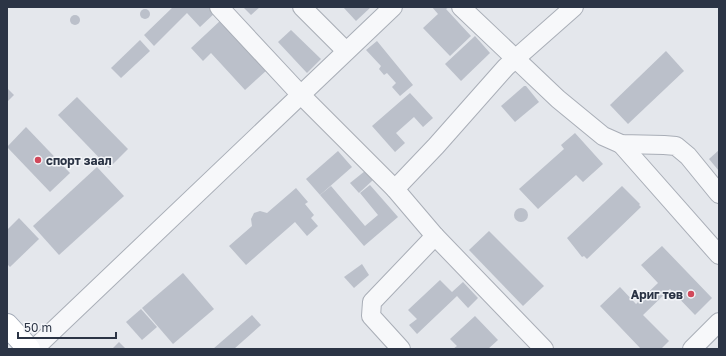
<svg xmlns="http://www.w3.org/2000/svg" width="726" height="356" font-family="'Golos Text',sans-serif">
<rect width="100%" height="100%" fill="#e4e7ec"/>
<g fill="#bbc0ca">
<polygon points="173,7 211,7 216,12 200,27 187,13 154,46 144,35"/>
<polygon points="243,7 260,7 251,15"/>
<polygon points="343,7 371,7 356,21"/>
<polygon points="432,7 449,7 446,9 471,36 450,56 423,28 438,14"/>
<circle cx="145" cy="14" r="5"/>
<circle cx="75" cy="20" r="5"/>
<polygon points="221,20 267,70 245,90 211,53 203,61 191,48"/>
<polygon points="291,30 321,59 307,73 278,42"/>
<polygon points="475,36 490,53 461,81 445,64"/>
<polygon points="140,40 150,51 121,78 111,68"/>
<polygon points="377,41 413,85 400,96 392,87 396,83 387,73 384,75 379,69 381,66 366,50"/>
<polygon points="666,51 684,71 628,124 610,105"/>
<polygon points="524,86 526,86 539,102 515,122 501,106"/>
<polygon points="7,88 14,95 7,102"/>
<polygon points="410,93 433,118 423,127 414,117 396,133 405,143 395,152 372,126"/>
<polygon points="77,97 128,149 109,168 58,115"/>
<polygon points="26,127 70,173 50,192 7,147"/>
<polygon points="575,133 603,164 583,182 576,175 538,209 519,189 564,149 561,145"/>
<polygon points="719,150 719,171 709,159"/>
<polygon points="338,151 352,167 320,195 306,179"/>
<polygon points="97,167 124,196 59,255 33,226"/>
<polygon points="365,171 373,180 359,193 350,183"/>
<polygon points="370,185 398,217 364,246 320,195 331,186 365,226 378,215 360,193"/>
<polygon points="622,186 640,204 639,205 641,207 587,259 584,256 582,257 567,238"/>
<polygon points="296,188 308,202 305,204 314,215 311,218 318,226 307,236 295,222 246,265 229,246 252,226 251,219 254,213 260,211 267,213"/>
<circle cx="521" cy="215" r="7"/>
<polygon points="19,218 39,239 10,267 7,264 7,230"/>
<polygon points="489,231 544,286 523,306 469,250"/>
<polygon points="662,246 712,298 695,315 670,289 643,315 669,341 661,349 641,349 600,306 620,287 636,304 658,283 641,265"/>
<polygon points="362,264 369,275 354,288 344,277"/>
<polygon points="183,273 214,309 173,344 142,308"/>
<polygon points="440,280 452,292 463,282 478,298 468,308 457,296 417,334 409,325 417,319 408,310"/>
<polygon points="141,309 157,327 142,340 126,322"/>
<polygon points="252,315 261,325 234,349 213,349"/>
<polygon points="475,316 498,340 488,349 453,349 457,346 450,339"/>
<polygon points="119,342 126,349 112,349"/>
</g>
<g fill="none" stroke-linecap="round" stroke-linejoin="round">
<defs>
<g id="minor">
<polyline points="219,7 300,94 395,189 435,236 544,349"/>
<polyline points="302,7 346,51"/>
<polyline points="461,7 558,99 603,136 621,144 664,145 676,146 688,156 719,194"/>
<polyline points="621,144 719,255"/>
<polyline points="395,189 436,146 506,67 574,7"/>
<polyline points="34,349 393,7"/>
<polyline points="401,349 371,316 372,302 435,236"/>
<polyline points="692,349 719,322"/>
</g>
<polyline id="major" points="7,325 29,349"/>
</defs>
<use href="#minor" stroke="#a9aeb7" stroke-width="20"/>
<use href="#major" stroke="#a3abb8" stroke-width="24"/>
<use href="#minor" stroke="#f7f8fa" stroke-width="18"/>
<use href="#major" stroke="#fff" stroke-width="22"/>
</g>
<g fill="#d1495b" stroke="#f4f6f9" stroke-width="1.5">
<circle cx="38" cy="160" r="4"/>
<circle cx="691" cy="294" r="4"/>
</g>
<g text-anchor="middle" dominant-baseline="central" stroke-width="3" stroke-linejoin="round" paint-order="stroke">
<g font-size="12" font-weight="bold" fill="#2b3445" stroke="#f4f6f9" text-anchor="start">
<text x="46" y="160">спорт заал</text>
<text x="683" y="294" text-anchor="end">Ариг төв</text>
</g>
</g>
<rect width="726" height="356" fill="none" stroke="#2b3445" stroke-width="16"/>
<path d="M18 332v6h98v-6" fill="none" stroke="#2b3445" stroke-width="2"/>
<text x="24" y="332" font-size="12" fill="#2b3445" stroke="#f4f6f9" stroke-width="3" paint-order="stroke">50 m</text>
</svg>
